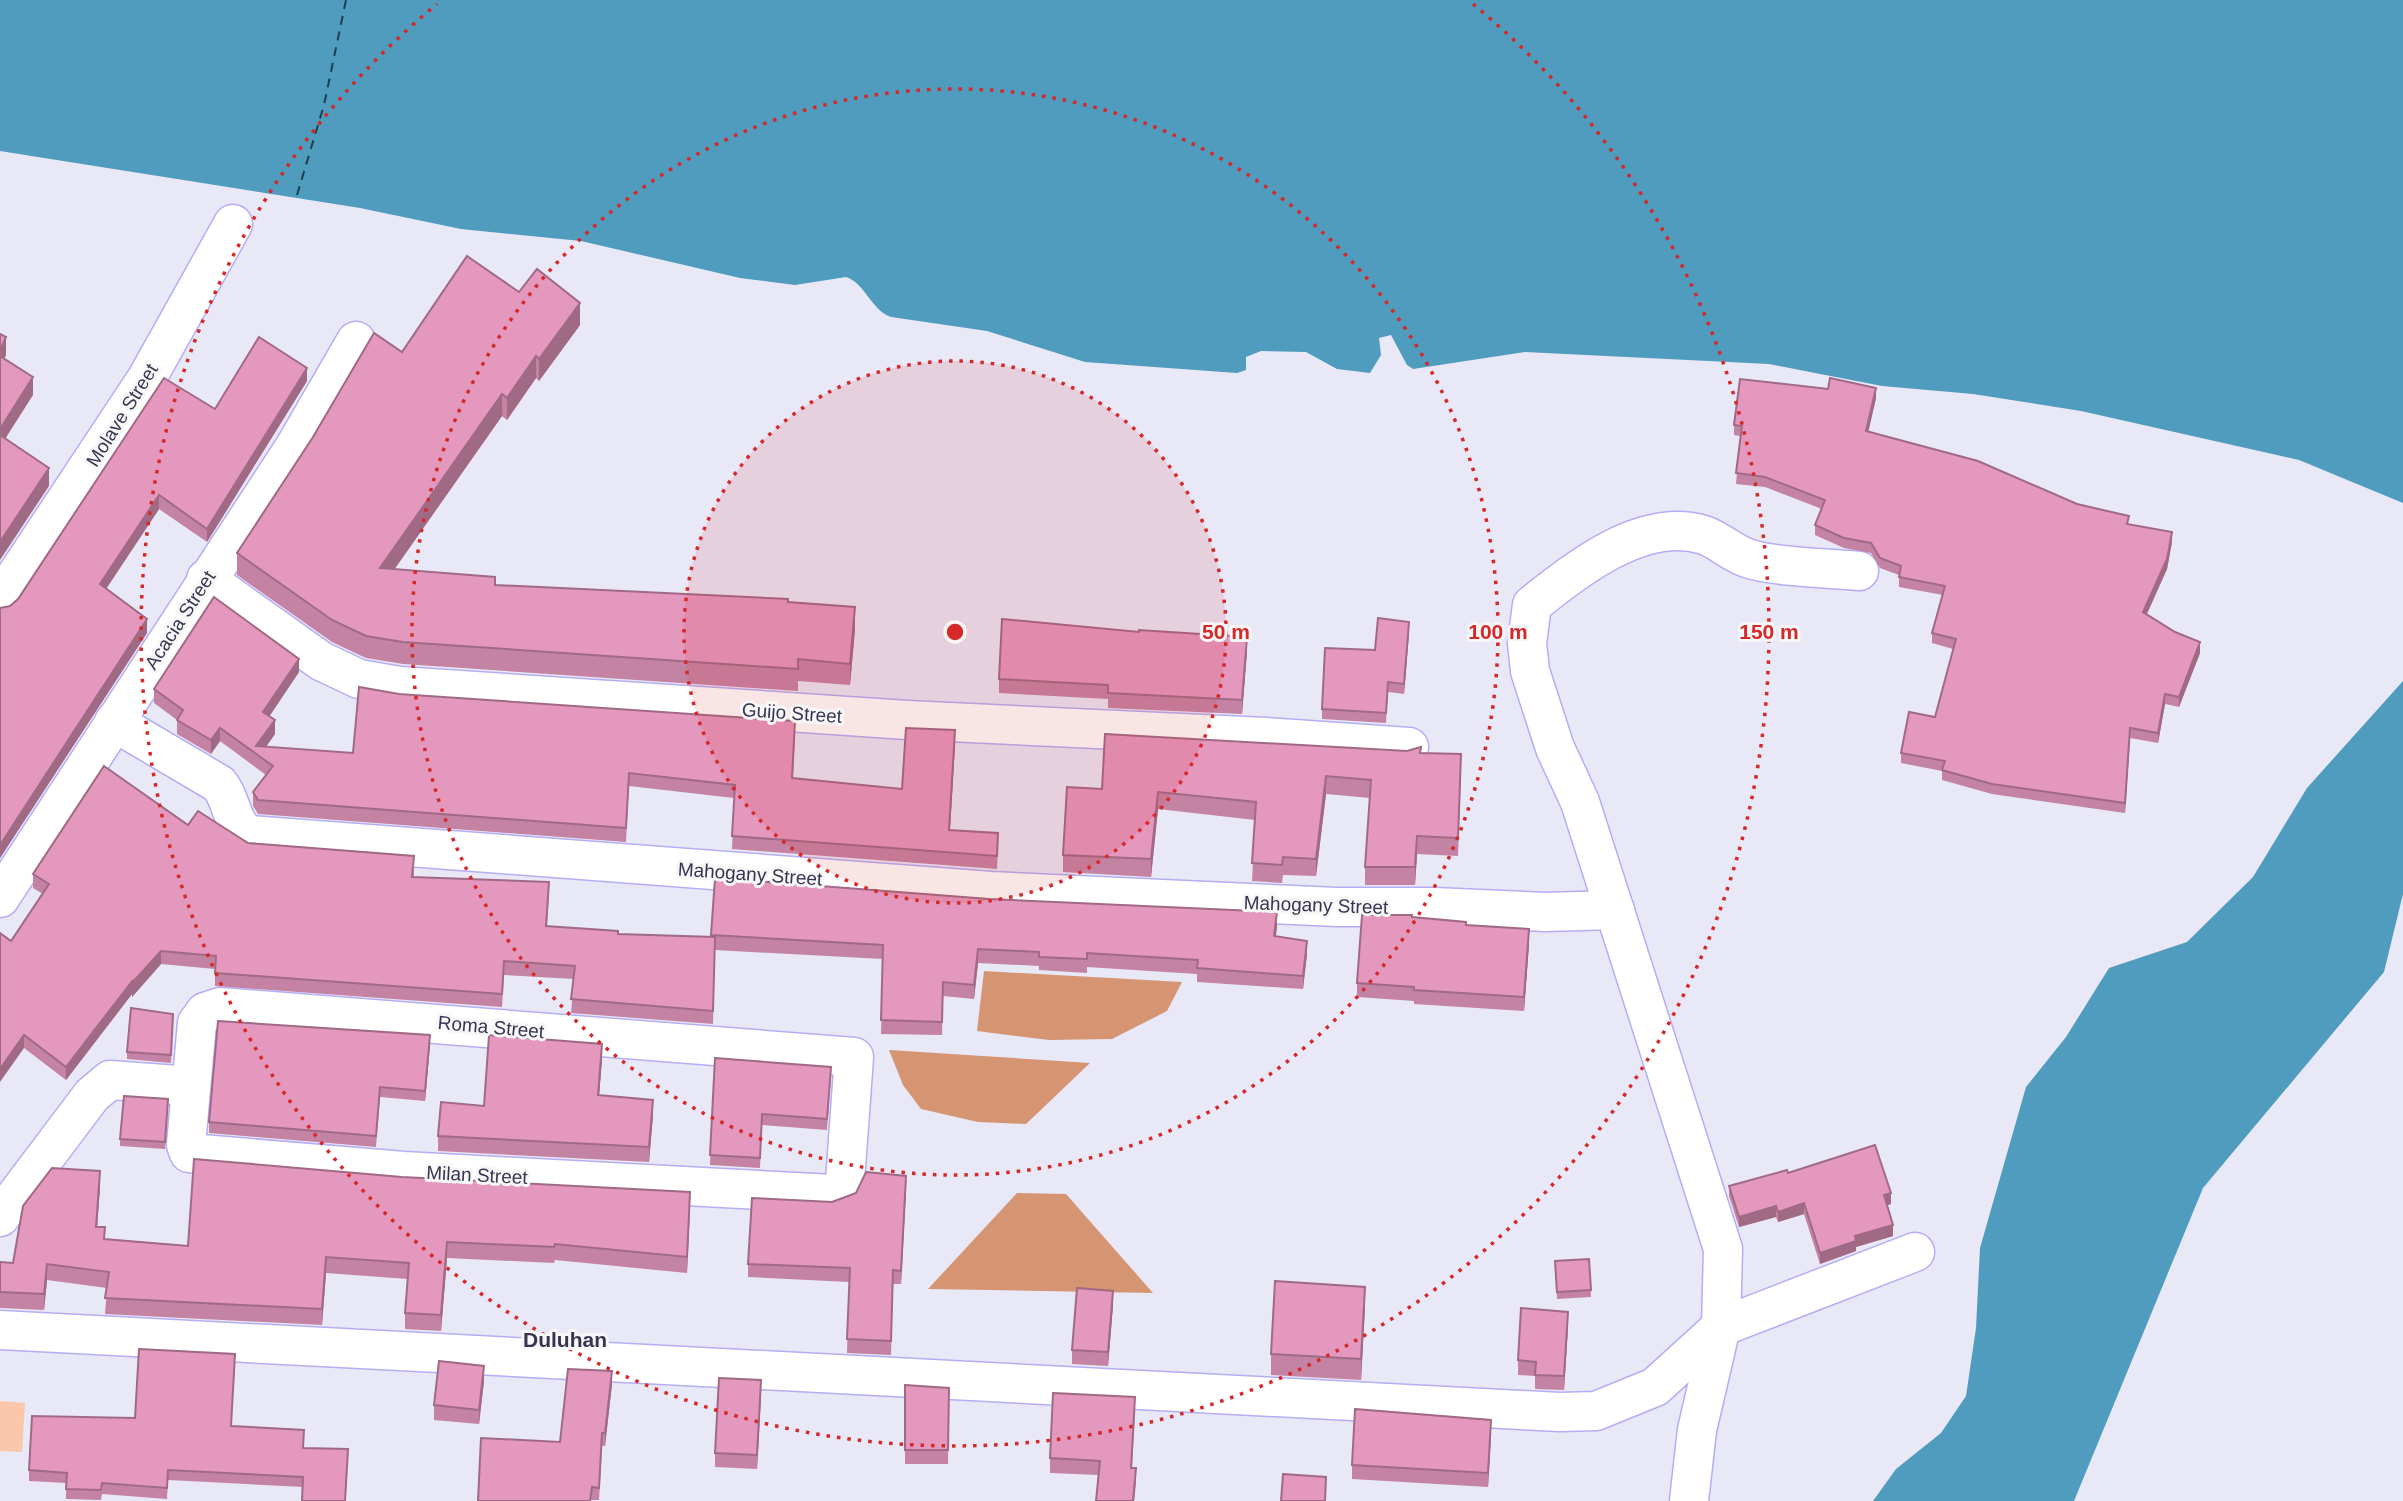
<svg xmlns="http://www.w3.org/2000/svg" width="2403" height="1501" font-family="Helvetica,sans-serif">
<rect width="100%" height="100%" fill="#e9e8f7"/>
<polygon fill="#fcc6aa" points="0,1401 25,1403 22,1452 0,1451"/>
<g fill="#d59472">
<polygon points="984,971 1182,982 1167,1011 1112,1039 1049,1040 977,1031"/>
<polygon points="889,1050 1090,1063 1026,1124 978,1122 921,1109 903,1085"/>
<polygon points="1017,1193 1066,1194 1153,1293 928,1289"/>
</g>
<g fill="#4f9cbe">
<path d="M 0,0 L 2403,0 L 2403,503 L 2299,460 L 2081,411 L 1973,394 L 1882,386 L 1769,364 L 1525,352 L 1413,369 L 1407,365 L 1391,335 L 1379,338 L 1381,355 L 1370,373 L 1337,369 L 1306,352 L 1261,351 L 1246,357 L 1246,370 L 1237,373 L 1085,362 L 987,331 L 891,317 C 871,310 865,283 846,277 L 795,285 L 740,278 L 581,241 L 461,229 L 360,208 L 0,151 Z"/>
<polygon points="2403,681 2403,894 2384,972 2203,1188 2074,1501 1873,1501 1896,1469 1941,1433 1966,1396 1976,1328 1980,1248 2026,1087 2066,1037 2109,968 2187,942 2253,877 2307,788"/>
</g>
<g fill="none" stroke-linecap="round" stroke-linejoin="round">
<polyline stroke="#1d404f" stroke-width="2" stroke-dasharray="9 7" stroke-linecap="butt" points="297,195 324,105 346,0"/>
<defs>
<g id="minor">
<polyline points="206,579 321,661 359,679 400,686 907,720 1266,737 1409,747"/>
<polyline points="0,600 147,378 233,224"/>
<path d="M 114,722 L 219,784 C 233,800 230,825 250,835 L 991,891 L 1337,907 L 1434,907 L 1545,912 L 1615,910"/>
<polyline points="0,898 294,448 356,341"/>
<polygon points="220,1007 854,1057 845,1181 841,1191 833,1194 404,1171 189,1153 186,1145 197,1023 205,1012"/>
<polyline points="0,1217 92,1095 110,1080 191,1086"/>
<polyline points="0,1330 1560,1412 1596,1411 1655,1387 1721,1327 1915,1252"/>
<path d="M 1689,1501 L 1697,1430 L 1721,1327 L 1723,1249 L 1580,802 L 1555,748 L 1530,671 L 1527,643 L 1532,605 C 1576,569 1644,516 1704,535 C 1719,540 1732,553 1747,558 C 1770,567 1830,568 1859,571"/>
</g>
</defs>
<use href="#minor" stroke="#b5adf5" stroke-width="41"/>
<use href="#minor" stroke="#fff" stroke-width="38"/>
</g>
<g fill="#c483a3">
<polygon points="519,292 580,325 539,381 536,378 507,420 502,416 394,569 495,585 788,602 855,629 850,685 798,681 798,691 403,664 366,658 332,642 237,575 237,553 402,352"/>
<polygon points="307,381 207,542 159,509 106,589 147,633 0,858 0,608 10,606 215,409"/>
<polygon points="1876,398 1868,432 2077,504 2172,542 2167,569 2147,614 2200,653 2179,707 2165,704 2158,743 2130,738 2125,813 1992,794 1942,780 1942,771 1901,763 1901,753 1935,717 1953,649 1932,643 1932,633 1943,595 1899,587 1899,575 1880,568 1871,553 1844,548 1815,535 1815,525 1822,509 1765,487 1736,484 1740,436 1734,435 1734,425"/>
<polygon points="1409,632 1404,694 1388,692 1386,723 1322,719 1322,709 1375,650"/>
<polygon points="1247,651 1242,714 1108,708 1108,699 999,693 999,679"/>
<polygon points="299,672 269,716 275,734 266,747 353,753 399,694 795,734 793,778 902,789 955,744 950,830 998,847 997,869 732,849 734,798 629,786 626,842 258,814 253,806 253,792 266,775 220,741 211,754 177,734 177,720 154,703 154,689"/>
<polygon points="1421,753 1461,772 1458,856 1417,854 1415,885 1365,885 1365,867 1370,798 1326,794 1316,876 1283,875 1282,883 1252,881 1255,820 1158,809 1151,877 1063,872 1063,855 1102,789"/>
<polygon points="188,825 248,843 414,869 414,877 549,895 547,926 618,934 711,937 715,878 1277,926 1276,936 1307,954 1303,989 1197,982 1197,974 1087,967 1087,973 1039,970 1039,966 978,963 974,999 943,996 942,1035 881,1034 883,959 715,950 713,1024 571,1013 574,979 504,975 502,1007 215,986 215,969 161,964 132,997 132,994 66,1080 24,1048 11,941 43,894 33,888 33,874"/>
<polygon points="1412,917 1466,925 1529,944 1524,1011 1414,1004 1414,1001 1357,997 1357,983"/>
<polygon points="173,1014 171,1063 127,1059 127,1052"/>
<polygon points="430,1045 425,1101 380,1097 376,1147 209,1133 209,1122"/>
<polygon points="715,1058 831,1077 827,1130 762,1125 760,1168 710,1165"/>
<polygon points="602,1059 599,1095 653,1115 649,1162 438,1151 438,1136 484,1106"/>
<polygon points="168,1106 165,1149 120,1146 120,1139"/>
<polygon points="1788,1173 1891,1204 1887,1205 1893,1236 1856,1247 1856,1251 1820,1264 1804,1214 1778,1222 1776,1217 1739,1227 1729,1196 1729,1186"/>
<polygon points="100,1187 97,1227 105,1239 188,1246 690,1208 687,1273 555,1260 554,1263 447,1258 441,1331 405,1329 405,1313 408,1279 326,1273 322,1325 105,1314 107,1288 47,1280 44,1310 0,1308 0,1262 13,1263"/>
<polygon points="906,1190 901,1284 893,1284 891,1355 847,1353 849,1282 748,1277 748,1264 832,1202"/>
<polygon points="1589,1259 1591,1297 1557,1299 1555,1268"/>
<polygon points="1113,1305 1108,1366 1072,1364 1072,1350"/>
<polygon points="1365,1307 1361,1380 1271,1375 1271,1354"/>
<polygon points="1568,1326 1564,1390 1535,1389 1535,1376 1518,1375 1518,1360"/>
<polygon points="235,1364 231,1426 304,1430 303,1487 168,1480 167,1499 102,1494 101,1500 66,1499 66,1483 29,1481 29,1470 135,1418"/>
<polygon points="484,1381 479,1424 434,1420 434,1405"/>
<polygon points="612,1384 605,1446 602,1446 599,1500 478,1501 560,1442"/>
<polygon points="905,1385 949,1388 948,1464 905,1464"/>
<polygon points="761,1395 757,1469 715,1467 715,1453"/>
<polygon points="1135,1412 1132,1468 1136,1483 1134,1501 1096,1501 1098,1475 1050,1473 1050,1458"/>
<polygon points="1491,1435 1488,1487 1352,1479 1352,1465"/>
</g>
<g fill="#a06a85">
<polygon points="580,303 580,325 539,381 539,359"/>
<polygon points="6,337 6,355 0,369 0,351"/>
<polygon points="536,356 536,378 507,420 507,398"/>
<polygon points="307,368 307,381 207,542 207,529"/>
<polygon points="33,377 33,395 0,447 0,429"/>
<polygon points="1876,388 1876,398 1866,442 1866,431"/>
<polygon points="502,394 502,416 380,590 380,568"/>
<polygon points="49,468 49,486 0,560 0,542"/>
<polygon points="159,495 159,509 100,598 100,584"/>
<polygon points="2172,532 2172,542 2167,569 2143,622 2143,612"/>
<polygon points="855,607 855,629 850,685 850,664"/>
<polygon points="147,619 147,633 0,858 0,845"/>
<polygon points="1409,622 1409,632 1404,694 1404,684"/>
<polygon points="1247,637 1247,651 1242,714 1242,700"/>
<polygon points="2200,642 2200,653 2179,707 2179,697"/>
<polygon points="299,659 299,672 263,726 263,712"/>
<polygon points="2165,694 2165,704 2158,743 2158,733"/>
<polygon points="275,720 275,734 259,756 256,746"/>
<polygon points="220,728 220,741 211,754 211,740"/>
<polygon points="2130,728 2130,738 2125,813 2125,803"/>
<polygon points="955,730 955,744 949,844 949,830"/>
<polygon points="1326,776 1326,794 1316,876 1316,859"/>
<polygon points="1158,792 1158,809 1151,877 1151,859"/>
<polygon points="1417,836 1417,854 1415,885 1415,867"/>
<polygon points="1277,912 1277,926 1274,950 1274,936"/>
<polygon points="1529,929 1529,944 1524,1011 1524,997"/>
<polygon points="1307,941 1307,954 1303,989 1303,976"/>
<polygon points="978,949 978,963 974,999 974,985"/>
<polygon points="161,951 161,964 132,997 132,994 66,1080 66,1067 133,980"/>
<polygon points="24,1035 24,1048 0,1082 0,1069"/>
<polygon points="430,1035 430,1045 425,1101 425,1091"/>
<polygon points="602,1044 602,1059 598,1110 598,1095"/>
<polygon points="653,1100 653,1115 649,1162 649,1147"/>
<polygon points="100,1171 100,1187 96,1243 96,1227"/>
<polygon points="906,1176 906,1190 901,1284 901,1271"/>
<polygon points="690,1192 690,1208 687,1273 687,1257"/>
<polygon points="1891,1193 1891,1204 1884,1206 1884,1195"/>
<polygon points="1804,1203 1804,1214 1778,1222 1778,1212"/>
<polygon points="1776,1206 1776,1217 1739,1227 1739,1217"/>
<polygon points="1893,1225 1893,1236 1856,1247 1856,1251 1820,1264 1820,1253 1855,1236"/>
<polygon points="447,1242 447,1258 441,1331 441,1315"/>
<polygon points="326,1257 326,1273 322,1325 322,1309"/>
<polygon points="47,1264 47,1280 44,1310 44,1294"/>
<polygon points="1365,1287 1365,1307 1361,1380 1361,1359"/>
<polygon points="1113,1291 1113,1305 1108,1366 1108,1352"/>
<polygon points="1568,1312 1568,1326 1564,1390 1564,1376"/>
<polygon points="484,1366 484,1381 479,1424 479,1410"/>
<polygon points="612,1371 612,1384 605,1446 605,1433"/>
<polygon points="761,1380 761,1395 757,1469 757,1455"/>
<polygon points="1491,1420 1491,1435 1488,1487 1488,1473"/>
<polygon points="1136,1468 1134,1501 1133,1501"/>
</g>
<g fill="#e498be" stroke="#a06a85" stroke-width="2">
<polygon points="467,256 519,292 537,269 580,303 539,359 536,356 507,398 502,394 380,568 495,577 495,585 788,599 788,602 855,607 850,664 798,659 798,669 403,642 366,636 332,620 237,553 313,437 374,333 402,352"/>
<polygon points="0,334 6,337 0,351"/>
<polygon points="259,337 307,368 207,529 159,495 100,584 147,619 0,845 0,608 10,606 18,599 164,378 215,409"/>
<polygon points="0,356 33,377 0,429"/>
<polygon points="1830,378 1876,388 1866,431 1978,461 2077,504 2129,516 2127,524 2172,532 2167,559 2143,612 2175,632 2200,642 2179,697 2165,694 2158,733 2130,728 2125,803 1992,784 1942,770 1945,761 1901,753 1909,712 1935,717 1956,639 1932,633 1945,586 1899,577 1901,566 1880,558 1871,543 1844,538 1815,525 1825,500 1765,477 1736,473 1742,426 1734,425 1740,379 1828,389"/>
<polygon points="0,435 49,468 0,542"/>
<polygon points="214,597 299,659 263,712 275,720 256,746 353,753 359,687 399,694 795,721 792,778 902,789 906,728 955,730 949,830 998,833 997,856 732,836 735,785 629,773 626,828 258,800 253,792 273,766 220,728 211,740 177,720 183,710 154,689"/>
<polygon points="1378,618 1409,622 1404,684 1388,682 1386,713 1322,709 1325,648 1375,650"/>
<polygon points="1002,619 1139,632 1139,630 1247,637 1242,700 1108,693 1108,685 999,679"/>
<polygon points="1105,734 1407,751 1421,747 1420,753 1461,754 1458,838 1417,836 1415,867 1365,867 1371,780 1326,776 1316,859 1283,857 1282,865 1252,863 1256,802 1158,792 1151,859 1063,855 1067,787 1102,789"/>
<polygon points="104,766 188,825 198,811 248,843 414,856 412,877 549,882 546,926 618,931 618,934 715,937 713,1011 571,999 575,966 504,961 502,994 215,973 216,956 161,951 132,983 133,980 66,1067 24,1035 0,1069 0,933 11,941 49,884 33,874"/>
<polygon points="715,878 989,899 1277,912 1274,936 1307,941 1303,976 1197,968 1198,960 1087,953 1087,959 1039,957 1039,952 978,949 974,985 943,982 942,1022 881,1020 883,945 711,935"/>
<polygon points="1362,915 1412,915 1412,917 1466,922 1466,925 1529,929 1524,997 1414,990 1414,987 1357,983"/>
<polygon points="131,1008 173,1014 171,1055 127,1052"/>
<polygon points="218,1021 430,1035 425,1091 380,1087 376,1136 209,1122"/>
<polygon points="489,1035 602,1044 598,1095 653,1100 649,1147 438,1136 441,1102 484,1106"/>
<polygon points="715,1058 831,1067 827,1119 762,1114 760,1158 710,1155"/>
<polygon points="124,1096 168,1099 165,1142 120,1139"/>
<polygon points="1875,1145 1891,1193 1884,1195 1893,1225 1855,1236 1856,1241 1820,1253 1804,1203 1778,1212 1776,1206 1739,1217 1729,1186 1787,1170 1788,1173"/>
<polygon points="194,1159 402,1177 690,1192 687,1257 555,1244 554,1247 447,1242 441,1315 405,1313 409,1263 326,1257 322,1309 105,1298 109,1272 47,1264 44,1294 0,1292 0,1262 13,1263 23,1206 52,1168 100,1171 96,1227 105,1227 104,1239 188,1246"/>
<polygon points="866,1172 906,1176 901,1271 893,1270 891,1341 847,1339 850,1268 748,1264 752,1198 832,1202 856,1193"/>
<polygon points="1589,1259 1591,1290 1557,1292 1555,1261"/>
<polygon points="1275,1281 1365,1287 1361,1359 1271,1354"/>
<polygon points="1077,1288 1113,1291 1108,1352 1072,1350"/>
<polygon points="1521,1308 1568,1312 1564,1376 1535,1375 1536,1362 1518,1360"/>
<polygon points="139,1349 235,1354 231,1426 304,1430 303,1448 348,1449 345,1501 302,1501 303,1477 168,1470 167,1488 102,1483 101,1490 66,1489 67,1473 29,1470 32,1416 135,1418"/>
<polygon points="439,1361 484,1366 479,1410 434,1405"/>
<polygon points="568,1369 612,1371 605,1433 602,1433 599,1488 592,1487 590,1501 478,1501 481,1438 560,1442"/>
<polygon points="719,1378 761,1380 757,1455 715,1453"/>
<polygon points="905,1385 949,1388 948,1450 905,1450"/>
<polygon points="1053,1393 1135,1397 1131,1468 1136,1468 1133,1501 1096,1501 1100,1461 1050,1458"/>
<polygon points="1355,1409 1491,1420 1488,1473 1352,1465"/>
<polygon points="1283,1474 1326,1477 1325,1501 1281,1501"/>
</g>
<circle cx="955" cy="632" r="271" fill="#d62828" fill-opacity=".12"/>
<g fill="none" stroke="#d62828" stroke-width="3.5" stroke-dasharray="3.5 7">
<circle cx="955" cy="632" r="271"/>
<circle cx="955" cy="632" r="543"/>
<path d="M1473 4A814 814 0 1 1 437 4"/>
</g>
<g text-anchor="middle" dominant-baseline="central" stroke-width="6" stroke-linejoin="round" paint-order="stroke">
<g font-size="19" fill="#383552" stroke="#f7f7f7">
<text transform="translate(122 415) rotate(-58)">Molave Street</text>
<text transform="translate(180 620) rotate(-57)">Acacia Street</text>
<text transform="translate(792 713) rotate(4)">Guijo Street</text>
<text transform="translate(750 874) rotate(4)">Mahogany Street</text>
<text transform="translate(1316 905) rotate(2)">Mahogany Street</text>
<text transform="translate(491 1027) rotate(5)">Roma Street</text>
<text transform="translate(477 1175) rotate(3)">Milan Street</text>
</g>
<g font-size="21" font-weight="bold" fill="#383552" stroke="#f7f7f7">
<text x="565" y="1339">Duluhan</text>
</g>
</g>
<circle cx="955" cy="632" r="10" fill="#d62828" stroke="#f7f7f7" stroke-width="3.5"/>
<g font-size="21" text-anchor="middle" font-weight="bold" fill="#d62828" stroke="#f7f7f7" stroke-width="6" stroke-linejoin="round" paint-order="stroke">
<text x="1226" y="639">50 m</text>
<text x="1498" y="639">100 m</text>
<text x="1769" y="639">150 m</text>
</g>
</svg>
